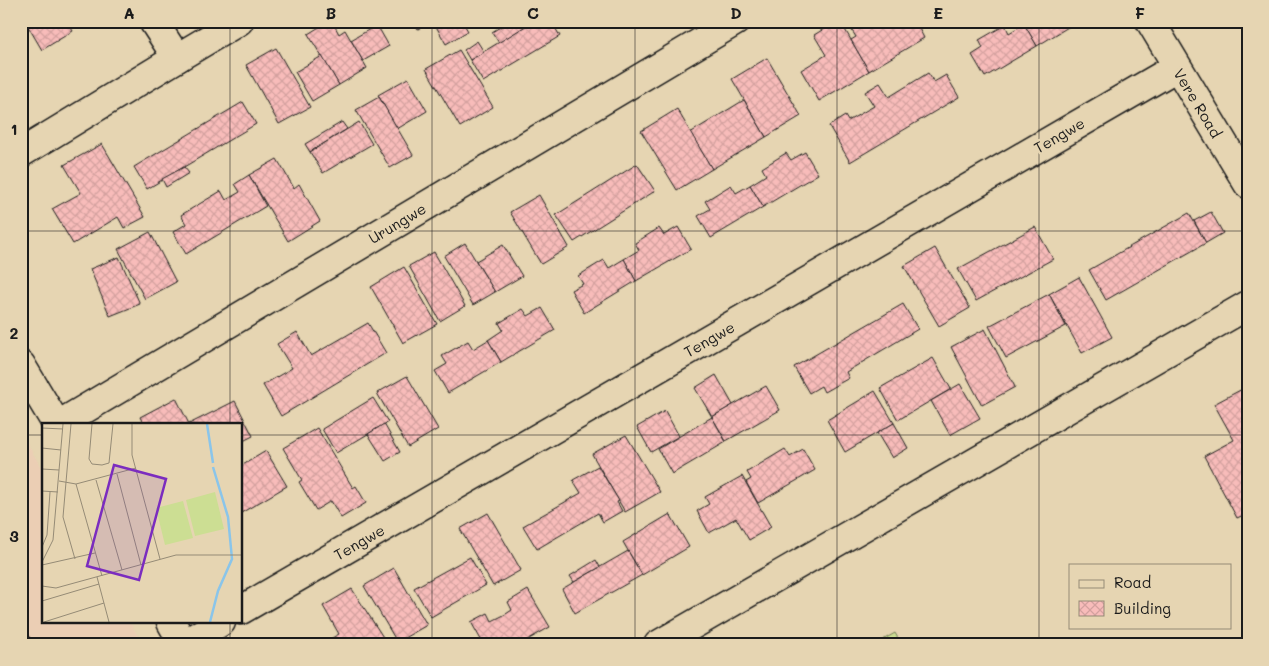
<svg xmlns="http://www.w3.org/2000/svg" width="1269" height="666" font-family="Mali,sans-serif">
<defs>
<pattern id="building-cross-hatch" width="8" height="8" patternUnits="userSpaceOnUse" patternTransform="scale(1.25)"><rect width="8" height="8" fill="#f8bcba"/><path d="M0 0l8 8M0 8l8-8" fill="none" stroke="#d4a19f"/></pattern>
</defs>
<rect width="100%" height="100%" fill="#e6d5b2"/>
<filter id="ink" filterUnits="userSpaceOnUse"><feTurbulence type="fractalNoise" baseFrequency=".02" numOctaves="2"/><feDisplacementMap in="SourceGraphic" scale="10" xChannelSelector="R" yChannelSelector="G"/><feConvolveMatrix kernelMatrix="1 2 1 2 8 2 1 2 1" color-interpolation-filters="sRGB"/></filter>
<g filter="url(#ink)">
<polygon fill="#ebceb4" points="21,433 44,472 44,622 130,622 143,645 21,645"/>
<polygon fill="#ccde93" stroke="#747d58" points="895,633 902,645 874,645"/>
<g fill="url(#building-cross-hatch)" stroke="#1c1c1c">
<polygon points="25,21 67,21 73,31 42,50"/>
<polygon points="329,21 332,21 339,34 345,30 367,68 339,85 308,34"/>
<polygon points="413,21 432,21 418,29"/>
<polygon points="433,21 462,21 468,31 446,44"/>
<polygon points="510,21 534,21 499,43 492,32"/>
<polygon points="534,21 551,21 560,36 483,82 470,60"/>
<polygon points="837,21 840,21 869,71 819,101 801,70 826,55 814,35"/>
<polygon points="846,21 879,21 880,23 883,21 915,21 924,38 869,71 851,40 856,37"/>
<polygon points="1028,21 1078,21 1037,46 1024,24"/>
<polygon points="1024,24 1037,46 985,77 972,55 983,48 979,40 1005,25 1009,33"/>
<polygon points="377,25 389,46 363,61 351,40"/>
<polygon points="477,41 484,52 470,60 464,50"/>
<polygon points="276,48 310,107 279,124 246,65"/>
<polygon points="459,50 493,107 460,127 426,69"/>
<polygon points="322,56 339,85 312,101 295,72"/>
<polygon points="767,58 801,116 766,137 732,79"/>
<polygon points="928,73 934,82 946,75 959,97 850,162 829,126 845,116 848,121 874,106 865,92 880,83 889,97"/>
<polygon points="408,78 427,111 397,129 378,95"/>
<polygon points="379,97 413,155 390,168 356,110"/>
<polygon points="744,100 766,137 712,169 690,133"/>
<polygon points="243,102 256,124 147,189 134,167"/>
<polygon points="677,109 712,169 677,190 641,131"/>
<polygon points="342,122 347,129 310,152 305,144"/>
<polygon points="359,122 372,144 323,173 310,152"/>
<polygon points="102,144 145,217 124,228 118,217 73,244 52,209 81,193 64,165"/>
<polygon points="805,152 818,174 763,207 750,185 766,175 762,168 786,153 791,160"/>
<polygon points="277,159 294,188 299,184 320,221 288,241 249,175"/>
<polygon points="637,164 655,191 574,242 556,215"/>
<polygon points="184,167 189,173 166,187 162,179"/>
<polygon points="249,175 266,206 186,254 173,232 186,224 181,215 221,191 226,200 240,192 235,184"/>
<polygon points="731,185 736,193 750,185 763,207 711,238 698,216 710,209 705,201"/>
<polygon points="539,195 569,247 541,264 510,212"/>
<polygon points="1211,212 1223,233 1206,243 1194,221"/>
<polygon points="1189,213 1206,243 1106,300 1089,270"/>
<polygon points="678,227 691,249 636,281 624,259 639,250 635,243 659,228 664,235"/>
<polygon points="1035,227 1053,259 976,301 958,269"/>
<polygon points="150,232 176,282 145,299 118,249"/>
<polygon points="465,243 495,292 473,305 444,256"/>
<polygon points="503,245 522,276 495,292 476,261"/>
<polygon points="935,248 970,308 939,326 904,266"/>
<polygon points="434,252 465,306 440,321 409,266"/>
<polygon points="119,257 140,304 110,316 90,269"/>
<polygon points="624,259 636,281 584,313 571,290 583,284 578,276 604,260 609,268"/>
<polygon points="404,267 437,324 403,343 371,287"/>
<polygon points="1079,277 1112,337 1082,353 1049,294"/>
<polygon points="1049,294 1066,326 1006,358 989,326"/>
<polygon points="903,304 918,329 846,372 849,378 824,392 821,386 809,393 794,367"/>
<polygon points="542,308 555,330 501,362 488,340 503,330 499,323 523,309 528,316"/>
<polygon points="368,323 386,353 281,416 263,385 292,368 277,344 297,332 311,356"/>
<polygon points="985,329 1015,387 982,405 951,347"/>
<polygon points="488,340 501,362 448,393 435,371 447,364 442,356 468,341 473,349"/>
<polygon points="933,358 951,389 898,420 880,388"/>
<polygon points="716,375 733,405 712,417 695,388"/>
<polygon points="407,376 438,429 408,447 377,393"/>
<polygon points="960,384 980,418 950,435 931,401"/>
<polygon points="766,386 780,410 726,441 712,417"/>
<polygon points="1248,386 1248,513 1237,518 1204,456 1234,440 1214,404"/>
<polygon points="875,391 894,423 845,452 827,420"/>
<polygon points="176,398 189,424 235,401 253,436 241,442 241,425 144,425 140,417"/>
<polygon points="373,398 388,422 336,453 322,429"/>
<polygon points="665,411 679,436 651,452 637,427"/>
<polygon points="712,417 726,442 672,474 658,449"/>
<polygon points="894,423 908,448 892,458 877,433"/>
<polygon points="384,424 400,452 385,461 368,434"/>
<polygon points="317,428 353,488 356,486 366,503 341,518 331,501 316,510 299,482 302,480 283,448"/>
<polygon points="626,435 660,492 625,512 592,454"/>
<polygon points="785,449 790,457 803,449 815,470 758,503 746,482 751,479 747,472"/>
<polygon points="266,451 287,486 241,513 241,466"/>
<polygon points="598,466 619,501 617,502 622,511 603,522 598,513 537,549 523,526 581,493 573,480"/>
<polygon points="742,476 771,527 749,540 736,518 709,533 697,511 709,504 705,497"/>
<polygon points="488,513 521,570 493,586 460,529"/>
<polygon points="670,514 689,547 642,575 623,542"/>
<polygon points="628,551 642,575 575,613 562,589"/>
<polygon points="470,557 486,585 431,617 414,588"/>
<polygon points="596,560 600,567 574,582 570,576"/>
<polygon points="394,568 427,625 397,642 364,586"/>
<polygon points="352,589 388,645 320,645 339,634 323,606"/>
<polygon points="528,590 550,627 522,643 523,645 484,645 471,622 488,613 492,621 506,614 512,610 508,602"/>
<polygon points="21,623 34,645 21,645"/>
</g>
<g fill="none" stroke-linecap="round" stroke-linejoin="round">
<defs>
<g id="minor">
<polyline points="153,21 177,58"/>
<polyline points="1150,21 1248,184"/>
<polyline points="21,153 177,58 239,21"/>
<polyline points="21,365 57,425"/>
<polyline points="58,425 736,21"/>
<polyline points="241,610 1177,67"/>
<polyline points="171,622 184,645"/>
<polyline points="184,644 221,622"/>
<polyline points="658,645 1248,305"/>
</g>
</defs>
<use href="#minor" stroke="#1c1c1c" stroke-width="31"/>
<use href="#minor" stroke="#e6d5b2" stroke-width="28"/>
</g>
</g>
<path fill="none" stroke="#1c1c1c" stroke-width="1" stroke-opacity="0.55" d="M 230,21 L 230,425M 432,21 L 432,645M 635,21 L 635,645M 837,21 L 837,645M 1039,21 L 1039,645M 21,231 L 1248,231M 21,435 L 44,435M 241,435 L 1248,435M 230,622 L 230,645"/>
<g text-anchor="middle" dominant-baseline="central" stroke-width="5" stroke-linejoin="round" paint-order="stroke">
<g font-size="15" fill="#1c1c1c" stroke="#e6d5b2">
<text transform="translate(1198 103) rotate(59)">Vere Road</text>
<text transform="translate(1059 135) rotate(-30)">Tengwe</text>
<text transform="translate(397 223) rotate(-31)">Urungwe</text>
<text transform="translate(709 339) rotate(-30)">Tengwe</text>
<text transform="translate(359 542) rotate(-30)">Tengwe</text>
</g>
</g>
<g transform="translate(42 423)">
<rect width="200" height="200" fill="#e6d5b2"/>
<path d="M 173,69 L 182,106 L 153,113 L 144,77 ZM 141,78 L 151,115 L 123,122 L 114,85 Z" fill="#ccde93"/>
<path fill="none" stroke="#8ac5ea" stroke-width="2.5" d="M 165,1 L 171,40M 168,199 L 176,168 L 190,136 L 186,94 L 171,44"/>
<path fill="none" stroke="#958b76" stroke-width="1" d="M 29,1 L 21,94 L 33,136M 50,1 L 47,36 L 50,41 L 60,42 L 67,40 L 71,1M 90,1 L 90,32 L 118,136M 0,5 L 21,6M 0,25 L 19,27M 0,46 L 17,47M 75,51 L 99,142M 54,57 L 80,147M 17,58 L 34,61 L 94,45M 34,61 L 60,153M 0,68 L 16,69M 0,124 L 5,112 L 8,69M 0,139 L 11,117 L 21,1M 0,142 L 53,130M 55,154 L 67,199M 0,163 L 14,165 L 134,132 L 200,132M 0,178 L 57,161M 2,199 L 62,180"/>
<path fill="#7b2cbf" fill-opacity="0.15" stroke="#7b2cbf" stroke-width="2.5" d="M 72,42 L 124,56 L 97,157 L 45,143 Z"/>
<rect width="200" height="200" fill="none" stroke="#1c1c1c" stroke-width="2.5"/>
</g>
<rect width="1269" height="666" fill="none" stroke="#e6d5b2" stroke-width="55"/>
<rect x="1069" y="564" width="162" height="65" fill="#e6d5b2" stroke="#958b76"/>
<rect x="1079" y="580" width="25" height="8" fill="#e6d5b2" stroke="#958b76"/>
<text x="1114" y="588" font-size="15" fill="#1c1c1c">Road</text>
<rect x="1079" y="601" width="25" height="15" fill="url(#building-cross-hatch)" stroke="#958b76"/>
<text x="1114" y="614" font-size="15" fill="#1c1c1c">Building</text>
<rect x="28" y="28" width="1214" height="610" fill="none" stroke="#1c1c1c" stroke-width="2"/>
<g font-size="16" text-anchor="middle" font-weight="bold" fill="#1c1c1c">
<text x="129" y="19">A</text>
<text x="331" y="19">B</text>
<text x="533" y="19">C</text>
<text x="736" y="19">D</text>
<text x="938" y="19">E</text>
<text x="1140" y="19">F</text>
<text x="14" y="135">1</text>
<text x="14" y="339">2</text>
<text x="14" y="542">3</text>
</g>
</svg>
